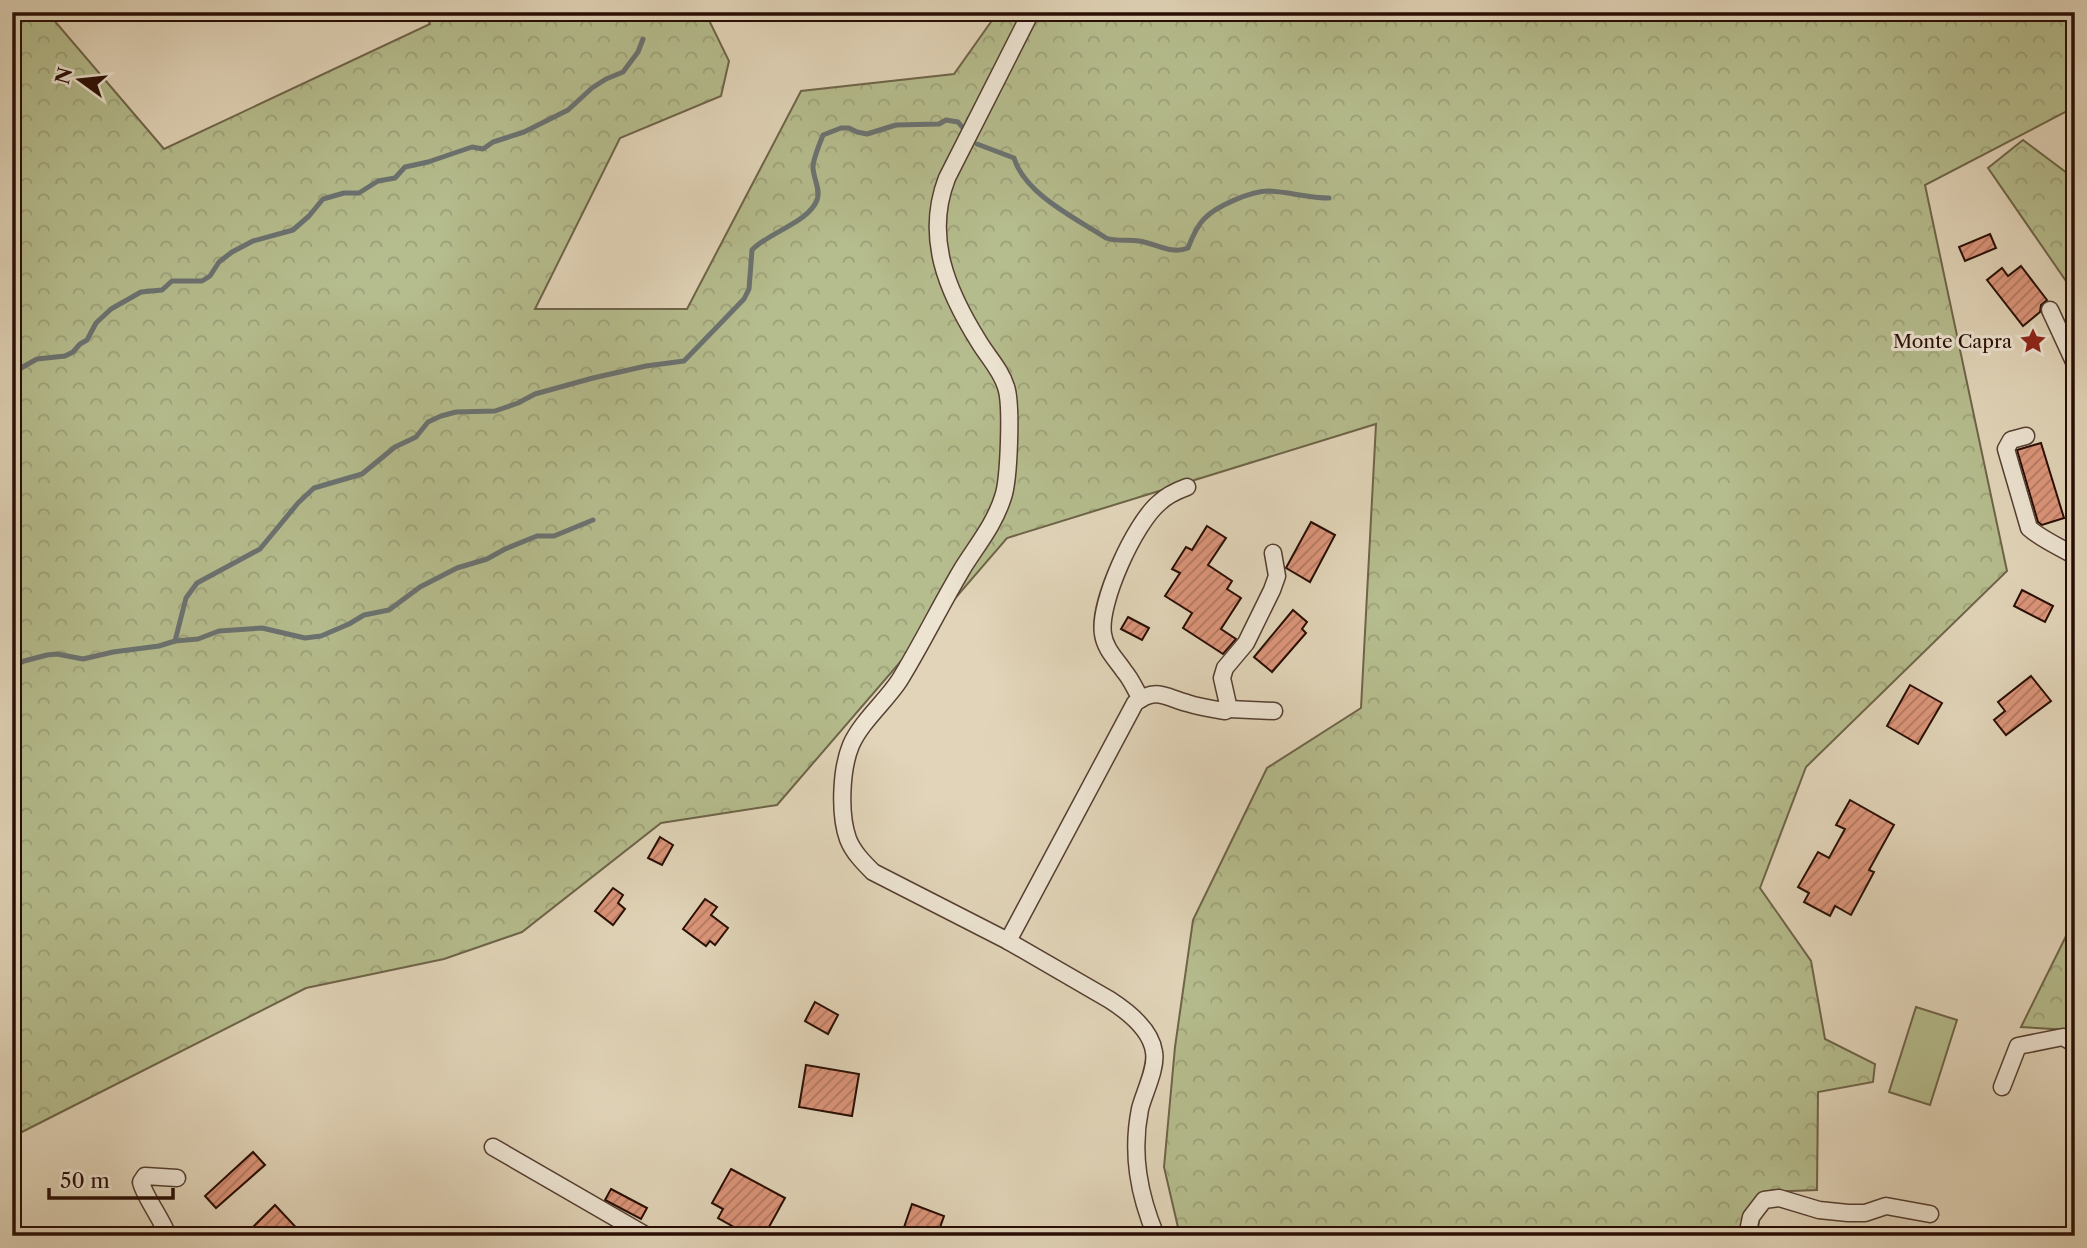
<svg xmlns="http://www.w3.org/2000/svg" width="2087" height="1248" font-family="'Libre Caslon Text',serif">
<defs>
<pattern id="forest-crowns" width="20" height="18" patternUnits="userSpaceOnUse" patternTransform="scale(1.75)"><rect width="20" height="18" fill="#b5bc8d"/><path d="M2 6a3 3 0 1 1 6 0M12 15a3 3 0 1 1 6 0" fill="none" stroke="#9ca078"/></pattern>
<pattern id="building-hatch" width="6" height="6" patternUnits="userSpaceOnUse" patternTransform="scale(1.75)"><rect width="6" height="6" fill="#dc957a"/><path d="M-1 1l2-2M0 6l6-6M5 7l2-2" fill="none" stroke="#b27862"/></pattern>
</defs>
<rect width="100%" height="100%" fill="#e1d4b8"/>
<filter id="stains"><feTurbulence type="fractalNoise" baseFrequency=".00286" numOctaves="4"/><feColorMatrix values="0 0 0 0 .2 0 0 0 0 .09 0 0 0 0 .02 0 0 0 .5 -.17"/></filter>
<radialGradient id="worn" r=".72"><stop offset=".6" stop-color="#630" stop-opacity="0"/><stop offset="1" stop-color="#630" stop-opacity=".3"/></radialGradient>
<g fill="url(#forest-crowns)" stroke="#6e6448" stroke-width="2">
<polygon points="12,12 47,12 164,149 430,24 424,12 705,12 729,61 721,96 620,138 535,309 687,309 801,91 954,74 998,12 2075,12 2075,107 1925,185 2007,571 1806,767 1760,888 1811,961 1825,1039 1875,1064 1873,1082 1818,1092 1817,1190 1763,1192 1757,1236 1180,1236 1164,1167 1175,1047 1193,920 1267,768 1361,708 1376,424 1007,538 777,805 661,823 522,932 444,959 306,988 12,1137"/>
<polygon points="2023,140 2075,179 2075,294 1988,168"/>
<polygon points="2075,918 2075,1038 2069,1030 2021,1027"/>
</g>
<polygon fill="#b5bc8d" stroke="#6e6448" stroke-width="2" points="1916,1007 1957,1020 1930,1105 1889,1092"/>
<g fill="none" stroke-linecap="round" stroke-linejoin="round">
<g stroke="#6b7271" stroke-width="5">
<path d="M 977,144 L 1014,158 C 1025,194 1075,218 1106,238 C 1117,242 1128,239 1139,241 C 1155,243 1171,255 1188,248 C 1192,238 1196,227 1204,219 C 1216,206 1251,191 1269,191 C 1289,192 1309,198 1329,198"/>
<polyline points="12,373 37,359 65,356 73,352 80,344 87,340 96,323 111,309 141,292 162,290 172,281 202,281 210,276 219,262 232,252 253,241 293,230 309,216 323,199 344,193 359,193 378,181 395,178 405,167 428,162 472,147 483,149 493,142 524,132 568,110 592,88 606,79 623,72 638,52 643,39"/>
<polyline points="175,641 198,639 219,631 262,628 305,638 321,636 349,624 364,615 389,610 420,587 457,568 487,559 505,549 537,536 554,536 593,520"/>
<path d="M 12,667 L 24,661 L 47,655 L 57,654 L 83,659 L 113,652 L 159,646 L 175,641 L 186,598 L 197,583 L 260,549 L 298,503 L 314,488 L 362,474 L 395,447 L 416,437 L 428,422 L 441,416 L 456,412 L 495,411 L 518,403 L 535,394 L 593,378 L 646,366 L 684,361 L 744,299 L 749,289 L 752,250 C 769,232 808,223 817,200 C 821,189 813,178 813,167 C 813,159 820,143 823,135 L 841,128 L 849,128 L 857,132 L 867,134 L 896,125 L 939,124 L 946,120 L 958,122 L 963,128"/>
</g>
</g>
<g fill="url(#building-hatch)" stroke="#280d04" stroke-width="2">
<polygon points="1990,234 1996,248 1965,261 1959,247"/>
<polygon points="2021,266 2047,300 2041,305 2040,312 2023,326 1987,280 2002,268 2008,276"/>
<polygon points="2041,443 2064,518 2042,525 2038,522 2017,450"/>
<polygon points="1311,522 1335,535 1310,582 1286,568"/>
<polygon points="1207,526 1226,538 1208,565 1232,581 1227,589 1241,598 1221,629 1236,639 1223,654 1183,628 1192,613 1165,596 1180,573 1172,569 1186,547 1192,550"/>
<polygon points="2022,590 2053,606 2045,622 2014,606"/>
<polygon points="1293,610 1307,622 1302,629 1306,633 1272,672 1254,657"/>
<polygon points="1128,617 1149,628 1142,640 1121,629"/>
<polygon points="2031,676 2051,701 2006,735 1994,720 2005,711 1998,702"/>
<polygon points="1910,685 1942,703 1918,744 1887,726"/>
<polygon points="1850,800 1894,825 1869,870 1874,872 1851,915 1835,906 1830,916 1804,902 1809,893 1798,887 1818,852 1829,858 1845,829 1836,825"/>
<polygon points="660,837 673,845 662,865 648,858"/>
<polygon points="613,888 623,895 618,903 625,909 613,925 595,911"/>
<polygon points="705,899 717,907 711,915 728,928 715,945 710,941 706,946 683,929"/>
<polygon points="815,1002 838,1015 828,1034 805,1021"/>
<polygon points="806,1065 859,1074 852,1116 799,1107"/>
<polygon points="253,1152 265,1165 216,1208 205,1196"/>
<polygon points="731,1169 785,1198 764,1236 750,1236 718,1218 723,1209 712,1203"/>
<polygon points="611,1189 647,1208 641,1219 605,1200"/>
<polygon points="912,1204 944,1216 937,1236 901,1236"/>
<polygon points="275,1205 304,1236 264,1236 254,1226"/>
</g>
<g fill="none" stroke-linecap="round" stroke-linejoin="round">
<defs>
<g id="minor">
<path d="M 1031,12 L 947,178 C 924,237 947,291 979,342 C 988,357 1001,370 1006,387 C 1012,404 1009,480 1003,497 C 995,523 978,544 964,566 C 941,604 922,644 899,681 C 885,702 861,722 851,745 C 841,769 839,814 848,839 C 853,852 863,862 873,872 L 1008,941 L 1110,1000 C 1127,1011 1151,1029 1154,1052 C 1157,1068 1144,1093 1140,1109 C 1131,1154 1139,1195 1156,1236"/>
<polyline points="2050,310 2075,364"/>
<path d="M 2026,436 L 2011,440 L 2006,449 L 2029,528 C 2041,539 2060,547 2075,556"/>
<path d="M 1141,699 C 1135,689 1131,679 1124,671 C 1116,659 1105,649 1103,634 C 1098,603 1135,523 1159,503 C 1167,495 1176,491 1187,487"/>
<polyline points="1229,709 1274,711"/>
<path d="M 1008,941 L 1135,703 C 1156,687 1165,697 1187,703 C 1199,707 1212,709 1225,711 L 1229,709 L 1222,678 L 1225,668 L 1246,643 L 1272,590 L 1277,576 L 1273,553"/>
<polyline points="2002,1087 2018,1046 2063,1037 2075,1044"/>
<polyline points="493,1147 647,1236"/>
<path d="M 168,1236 C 162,1219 144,1196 141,1182 L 145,1176 L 177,1178"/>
<polyline points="1747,1236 1751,1217 1764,1200 1779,1198 1819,1210 1848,1213 1865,1213 1886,1206 1930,1214"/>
</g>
</defs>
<use href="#minor" stroke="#563f31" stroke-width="19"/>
<use href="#minor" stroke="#ece3d1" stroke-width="16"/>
</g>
<defs>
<symbol id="sight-bare" viewBox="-9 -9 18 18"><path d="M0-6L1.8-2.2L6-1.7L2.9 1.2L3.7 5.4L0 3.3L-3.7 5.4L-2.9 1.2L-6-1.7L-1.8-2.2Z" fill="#8f2418" stroke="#ece3d1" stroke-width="2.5" paint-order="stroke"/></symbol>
</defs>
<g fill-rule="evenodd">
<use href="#sight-bare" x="2014" y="322" width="38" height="38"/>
</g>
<g text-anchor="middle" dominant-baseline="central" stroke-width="6" stroke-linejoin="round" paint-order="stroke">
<g font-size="19" fill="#280d04" stroke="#ece3d1" text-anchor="end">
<text x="2012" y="341">Monte Capra</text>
</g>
</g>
<rect width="2087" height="1248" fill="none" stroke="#e1d4b8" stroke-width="42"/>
<rect x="14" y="14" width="2059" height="1220" fill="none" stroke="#280d04" stroke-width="3.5"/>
<rect x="21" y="21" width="2045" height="1206" fill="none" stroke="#280d04" stroke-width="2"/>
<g transform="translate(80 80) rotate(285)" stroke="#ece3d1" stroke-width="5" paint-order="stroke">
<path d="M0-5L12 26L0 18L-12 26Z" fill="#280d04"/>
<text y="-10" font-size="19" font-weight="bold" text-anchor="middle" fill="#280d04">N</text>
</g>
<path d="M49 1188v10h124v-10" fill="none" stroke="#280d04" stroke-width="3.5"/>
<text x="60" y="1188" font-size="21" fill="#280d04" stroke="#ece3d1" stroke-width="5" paint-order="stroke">50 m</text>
<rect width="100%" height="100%" filter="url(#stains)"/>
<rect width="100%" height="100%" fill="url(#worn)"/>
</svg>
